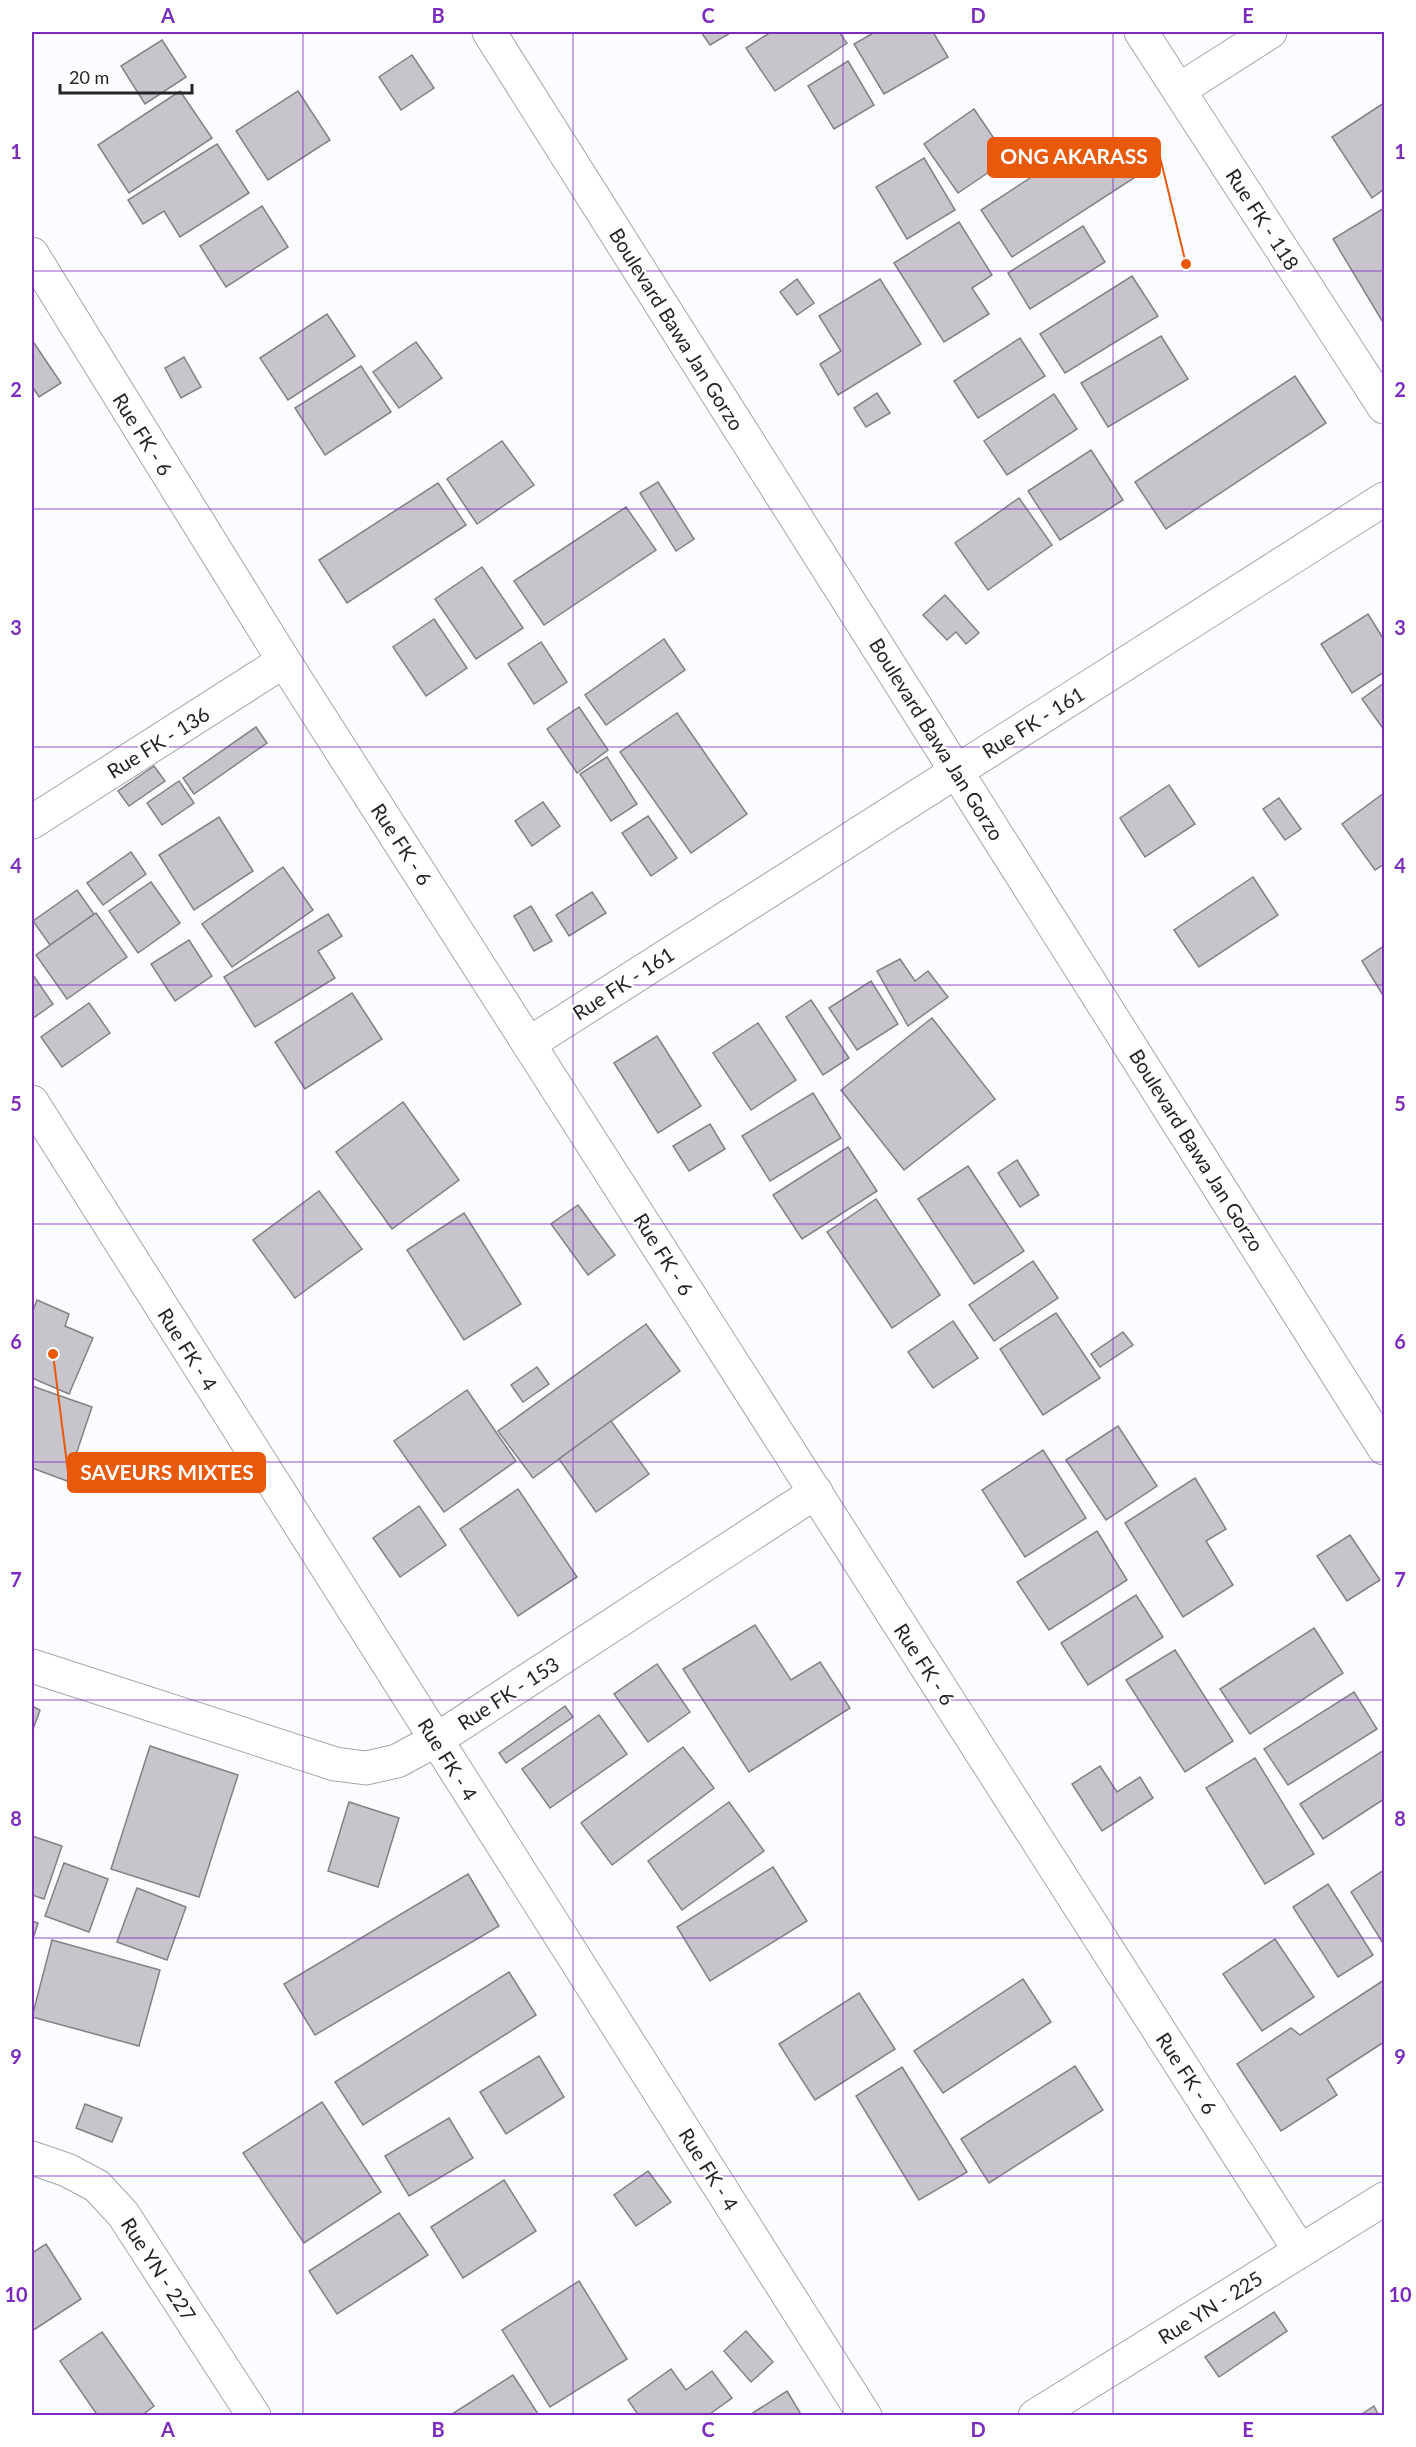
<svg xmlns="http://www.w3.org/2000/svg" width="1416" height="2447" font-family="Lato,sans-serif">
<rect width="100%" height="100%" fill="#fafcff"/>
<g fill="#c8c4cb" stroke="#848087" stroke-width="1.5">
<polygon points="701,32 732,32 710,45"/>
<polygon points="771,32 839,32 847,43 775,91 746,48"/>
<polygon points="875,32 933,32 948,57 884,94 854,44"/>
<polygon points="162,40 186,77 145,104 121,66"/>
<polygon points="412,55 434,88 401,110 379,77"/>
<polygon points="848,61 874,105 834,129 808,86"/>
<polygon points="180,91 212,138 129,193 98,145"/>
<polygon points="298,91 330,140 268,180 236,131"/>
<polygon points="1384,103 1384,189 1372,198 1332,137"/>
<polygon points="974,109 1008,159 958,193 924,144"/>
<polygon points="1137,140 1154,165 1012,257 981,210 1082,144 1096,167"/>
<polygon points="217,144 249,193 180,237 164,211 143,224 128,200"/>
<polygon points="924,158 955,210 907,239 876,187"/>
<polygon points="262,206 288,247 226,287 200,246"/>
<polygon points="1384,208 1384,324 1333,239"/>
<polygon points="959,222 992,275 972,288 989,314 944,342 894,263"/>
<polygon points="1083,226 1105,262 1030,309 1008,273"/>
<polygon points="1132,276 1158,316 1065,373 1040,334"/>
<polygon points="797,279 814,303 797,315 780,292"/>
<polygon points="880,279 921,344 838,395 820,364 841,351 819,316"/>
<polygon points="327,314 355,356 288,400 260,358"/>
<polygon points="1161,336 1188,379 1108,427 1081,383"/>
<polygon points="1020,338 1045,376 978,418 954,381"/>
<polygon points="416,342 442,378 399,408 373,372"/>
<polygon points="34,343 61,383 39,397 32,386 32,344"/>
<polygon points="184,357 201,387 181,398 165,368"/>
<polygon points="361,366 391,412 325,455 295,408"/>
<polygon points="1295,376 1326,423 1166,529 1135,482"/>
<polygon points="877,393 890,413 866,427 854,408"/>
<polygon points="1054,394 1077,429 1007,475 984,441"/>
<polygon points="502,441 534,485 477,524 447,479"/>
<polygon points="1091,450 1123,500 1060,540 1028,491"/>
<polygon points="658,482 694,539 676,551 640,493"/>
<polygon points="438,483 466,525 347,603 319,560"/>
<polygon points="1019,498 1052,545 988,590 955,543"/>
<polygon points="626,507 656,550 544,625 514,581"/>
<polygon points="482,567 523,628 476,659 435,599"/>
<polygon points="945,595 979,633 966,644 956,632 947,640 923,615"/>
<polygon points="1368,614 1384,640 1384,672 1352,693 1321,644"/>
<polygon points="434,619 467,668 426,696 393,647"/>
<polygon points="664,639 685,670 606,725 585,695"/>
<polygon points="541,642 567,682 534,704 508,664"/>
<polygon points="1384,683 1384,730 1362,699"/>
<polygon points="579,707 608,750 577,773 547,729"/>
<polygon points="677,713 747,814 691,853 620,752"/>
<polygon points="256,727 267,743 194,794 183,778"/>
<polygon points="607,757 637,804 611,821 580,774"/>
<polygon points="154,766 165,781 129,806 118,791"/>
<polygon points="179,781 194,803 162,825 147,803"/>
<polygon points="1169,785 1195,824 1145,857 1120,818"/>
<polygon points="1384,793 1384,864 1375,870 1342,824"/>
<polygon points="1279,798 1301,829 1285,840 1263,809"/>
<polygon points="543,802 560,826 532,846 515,821"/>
<polygon points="648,816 677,858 651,876 622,833"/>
<polygon points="219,817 253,871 194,910 159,855"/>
<polygon points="131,852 146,874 103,905 87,883"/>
<polygon points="283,867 313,910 232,967 202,924"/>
<polygon points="1253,877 1278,915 1199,967 1174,930"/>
<polygon points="151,882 180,923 138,953 109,911"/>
<polygon points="77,890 94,914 50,945 33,921"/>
<polygon points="592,892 606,913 569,936 556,915"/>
<polygon points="531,906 552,941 534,951 514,916"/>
<polygon points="96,913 127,957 67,999 36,955"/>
<polygon points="328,914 342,936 318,951 335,978 255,1027 224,977"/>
<polygon points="189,940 212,976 175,1001 151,964"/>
<polygon points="1384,946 1384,997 1362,961"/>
<polygon points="900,959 915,981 928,971 948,997 908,1026 877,971"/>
<polygon points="33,975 53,1004 32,1019 32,976"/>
<polygon points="871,981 898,1024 857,1050 829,1008"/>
<polygon points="352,993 382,1039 305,1089 275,1042"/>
<polygon points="811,1000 849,1058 823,1075 786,1017"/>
<polygon points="89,1003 110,1033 62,1067 41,1037"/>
<polygon points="932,1018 995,1099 904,1170 841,1090"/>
<polygon points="758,1023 796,1080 751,1110 713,1053"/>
<polygon points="657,1036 701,1106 658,1133 614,1063"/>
<polygon points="813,1093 841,1138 770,1181 742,1136"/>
<polygon points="403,1102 459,1180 392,1229 336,1152"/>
<polygon points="710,1124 725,1149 689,1171 673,1146"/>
<polygon points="848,1147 877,1191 802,1239 773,1195"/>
<polygon points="1017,1160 1039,1195 1020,1207 998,1173"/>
<polygon points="968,1166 1024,1251 974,1284 918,1199"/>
<polygon points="319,1191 362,1249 295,1298 253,1240"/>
<polygon points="876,1199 940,1295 892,1328 827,1232"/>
<polygon points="578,1205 615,1255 588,1275 551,1224"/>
<polygon points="464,1213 521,1304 464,1340 407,1250"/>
<polygon points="1033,1261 1058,1298 994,1341 969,1305"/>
<polygon points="37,1300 69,1314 65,1326 93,1338 69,1394 32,1378 32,1313"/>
<polygon points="1056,1313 1100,1378 1043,1415 1000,1349"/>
<polygon points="953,1321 978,1358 933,1388 908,1352"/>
<polygon points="646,1324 680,1371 533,1478 498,1431"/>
<polygon points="1123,1332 1133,1345 1100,1367 1091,1354"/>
<polygon points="537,1367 549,1384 523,1402 511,1385"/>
<polygon points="32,1386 92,1407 67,1481 32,1468"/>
<polygon points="467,1390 516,1461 444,1512 394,1441"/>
<polygon points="611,1421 649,1474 596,1512 559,1459"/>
<polygon points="1118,1426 1157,1486 1106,1520 1066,1460"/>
<polygon points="1043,1450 1086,1518 1025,1557 982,1490"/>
<polygon points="1195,1478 1226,1529 1206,1541 1233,1585 1183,1617 1125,1523"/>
<polygon points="518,1489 577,1577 518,1616 460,1529"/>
<polygon points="419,1506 446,1545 400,1577 373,1538"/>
<polygon points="1097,1531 1127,1580 1049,1630 1017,1582"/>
<polygon points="1350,1535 1380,1580 1347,1601 1317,1556"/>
<polygon points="1136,1595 1163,1637 1088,1685 1061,1643"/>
<polygon points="755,1625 791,1680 820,1662 850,1708 749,1772 683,1669"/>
<polygon points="1314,1628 1343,1673 1250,1734 1220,1689"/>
<polygon points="1175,1650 1233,1741 1185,1772 1126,1680"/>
<polygon points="657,1664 690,1712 648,1742 614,1694"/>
<polygon points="1354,1692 1377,1729 1288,1785 1264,1749"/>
<polygon points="32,1706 40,1710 32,1732"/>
<polygon points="565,1706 573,1717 506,1763 499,1753"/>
<polygon points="599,1715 627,1754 550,1808 522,1769"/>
<polygon points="150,1746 238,1775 199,1897 111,1869"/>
<polygon points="683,1747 714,1788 612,1865 581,1823"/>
<polygon points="1384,1750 1384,1799 1323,1839 1300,1804"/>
<polygon points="1255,1758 1314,1854 1265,1884 1206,1788"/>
<polygon points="1100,1766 1117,1792 1140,1777 1153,1798 1102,1831 1072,1784"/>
<polygon points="349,1802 399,1818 378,1887 328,1871"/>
<polygon points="729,1802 764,1851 682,1910 648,1861"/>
<polygon points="32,1836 62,1846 44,1899 32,1895"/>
<polygon points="64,1863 108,1879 89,1932 45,1916"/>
<polygon points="773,1867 807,1921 710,1981 677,1927"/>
<polygon points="1384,1870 1384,1945 1351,1892"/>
<polygon points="468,1874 499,1926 315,2035 284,1984"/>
<polygon points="1328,1884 1373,1955 1338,1977 1293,1907"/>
<polygon points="137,1888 186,1907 167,1960 117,1942"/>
<polygon points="32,1921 38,1923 32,1942"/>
<polygon points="1275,1939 1314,1997 1262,2031 1223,1974"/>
<polygon points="52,1940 160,1970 139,2046 32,2017"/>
<polygon points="509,1972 536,2015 363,2125 335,2082"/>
<polygon points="1023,1979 1051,2022 943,2093 914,2051"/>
<polygon points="1384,1980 1384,2042 1327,2079 1337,2095 1281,2131 1237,2064 1291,2028 1300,2035"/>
<polygon points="859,1993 895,2049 815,2100 779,2044"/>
<polygon points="539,2056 564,2097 506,2134 480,2092"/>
<polygon points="1075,2066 1103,2110 989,2183 961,2139"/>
<polygon points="902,2067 967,2172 919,2200 856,2096"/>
<polygon points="322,2102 381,2192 304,2243 243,2153"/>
<polygon points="85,2104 122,2118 112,2142 76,2128"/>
<polygon points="449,2118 473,2158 409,2196 385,2156"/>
<polygon points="648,2171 671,2202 636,2226 614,2195"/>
<polygon points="504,2180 536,2231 463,2278 431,2227"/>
<polygon points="399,2213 428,2255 337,2314 309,2271"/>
<polygon points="46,2244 81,2299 32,2331 32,2253"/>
<polygon points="579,2281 627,2359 550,2407 502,2330"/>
<polygon points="1274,2312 1287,2331 1219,2377 1205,2357"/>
<polygon points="746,2331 773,2362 751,2382 724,2351"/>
<polygon points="102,2332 154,2406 141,2416 98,2416 60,2361"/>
<polygon points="671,2369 686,2390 712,2371 732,2398 707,2416 639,2416 628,2400"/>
<polygon points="513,2375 538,2414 449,2416"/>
<polygon points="787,2391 802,2416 748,2416"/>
<polygon points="1374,2406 1379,2416 1359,2416"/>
</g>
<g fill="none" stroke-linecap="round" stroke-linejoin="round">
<defs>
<g id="minor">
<polyline points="1141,32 1384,407"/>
<polyline points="1179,90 1270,32"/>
<polyline points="32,254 284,661 1300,2251"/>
<polyline points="32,822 284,661"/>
<polyline points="530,1043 1384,499"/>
<polyline points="32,1102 865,2416"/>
<polyline points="32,1666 335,1764 366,1768 397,1761 436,1740 816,1492"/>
<polyline points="32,2158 67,2170 97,2186 123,2214 254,2416"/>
<polyline points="1035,2416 1384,2199"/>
</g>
<polyline id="secondary" points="489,32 1384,1448"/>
</defs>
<use href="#minor" stroke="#a2a6ad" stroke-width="35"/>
<use href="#secondary" stroke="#a2a6ad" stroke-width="35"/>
<use href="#minor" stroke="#fff" stroke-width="33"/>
<use href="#secondary" stroke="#fff" stroke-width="33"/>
</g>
<path fill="none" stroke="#7b2cbf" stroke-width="1.5" stroke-opacity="0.55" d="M 303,32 L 303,2416M 573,32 L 573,2416M 843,32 L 843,2416M 1113,32 L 1113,2416M 32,271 L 1384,271M 32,509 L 1384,509M 32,747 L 1384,747M 32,985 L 1384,985M 32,1224 L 1384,1224M 32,1462 L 1384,1462M 32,1700 L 1384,1700M 32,1938 L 1384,1938M 32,2176 L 1384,2176"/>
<g text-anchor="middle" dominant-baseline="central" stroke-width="4.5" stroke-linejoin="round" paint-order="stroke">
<g font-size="20" fill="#232427" stroke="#fff">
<text transform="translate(1263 219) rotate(57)">Rue FK - 118</text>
<text transform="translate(677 329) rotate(58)">Boulevard Bawa Jan Gorzo</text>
<text transform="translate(143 434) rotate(58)">Rue FK - 6</text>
<text transform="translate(1033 722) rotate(-32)">Rue FK - 161</text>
<text transform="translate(937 739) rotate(58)">Boulevard Bawa Jan Gorzo</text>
<text transform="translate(158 742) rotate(-32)">Rue FK - 136</text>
<text transform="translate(402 844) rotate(57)">Rue FK - 6</text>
<text transform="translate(623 983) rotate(-33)">Rue FK - 161</text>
<text transform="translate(1197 1150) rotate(58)">Boulevard Bawa Jan Gorzo</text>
<text transform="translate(664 1254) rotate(58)">Rue FK - 6</text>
<text transform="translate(188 1349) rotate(58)">Rue FK - 4</text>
<text transform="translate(925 1664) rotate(57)">Rue FK - 6</text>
<text transform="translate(508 1693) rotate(-33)">Rue FK - 153</text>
<text transform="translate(448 1759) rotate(58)">Rue FK - 4</text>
<text transform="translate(1187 2073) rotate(57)">Rue FK - 6</text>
<text transform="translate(709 2169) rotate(58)">Rue FK - 4</text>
<text transform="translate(159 2269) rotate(57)">Rue YN - 227</text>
<text transform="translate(1210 2307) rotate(-32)">Rue YN - 225</text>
</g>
</g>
<path fill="none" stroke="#e8590c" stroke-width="2" d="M1186 264L1160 157M53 1354L68 1472"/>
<g fill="#e8590c" stroke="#fff" stroke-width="2">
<circle cx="1186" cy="264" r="6"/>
<circle cx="53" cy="1354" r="6"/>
</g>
<g fill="#e8590c" stroke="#e8590c" stroke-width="2">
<rect x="988" y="138" width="172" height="39" rx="6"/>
<rect x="68" y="1453" width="197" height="39" rx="6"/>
</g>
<g font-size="21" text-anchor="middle" font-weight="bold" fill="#fff">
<text x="1074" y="164">ONG AKARASS</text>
<text x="167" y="1480">SAVEURS MIXTES</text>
</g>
<rect width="1416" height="2447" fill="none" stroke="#ffffff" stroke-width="66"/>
<path d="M60 84v9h132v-9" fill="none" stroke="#232427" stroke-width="3"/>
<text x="69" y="84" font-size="18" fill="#232427" stroke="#ffffff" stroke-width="4.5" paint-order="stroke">20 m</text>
<rect x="33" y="33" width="1350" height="2381" fill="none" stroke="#7b2cbf" stroke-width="2"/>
<g font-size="20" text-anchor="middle" font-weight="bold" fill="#7b2cbf">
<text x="168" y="23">A</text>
<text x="438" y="23">B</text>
<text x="708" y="23">C</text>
<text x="978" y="23">D</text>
<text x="1248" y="23">E</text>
<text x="16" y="159">1</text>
<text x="1400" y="159">1</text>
<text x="16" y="397">2</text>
<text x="1400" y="397">2</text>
<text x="16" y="635">3</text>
<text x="1400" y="635">3</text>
<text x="16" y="873">4</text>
<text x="1400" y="873">4</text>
<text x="16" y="1111">5</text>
<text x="1400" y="1111">5</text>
<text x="16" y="1349">6</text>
<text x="1400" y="1349">6</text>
<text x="16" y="1587">7</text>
<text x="1400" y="1587">7</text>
<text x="16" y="1826">8</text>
<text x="1400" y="1826">8</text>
<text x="16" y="2064">9</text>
<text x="1400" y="2064">9</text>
<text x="16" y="2302">10</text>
<text x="1400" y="2302">10</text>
<text x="168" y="2437">A</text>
<text x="438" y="2437">B</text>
<text x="708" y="2437">C</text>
<text x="978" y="2437">D</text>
<text x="1248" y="2437">E</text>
</g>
</svg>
